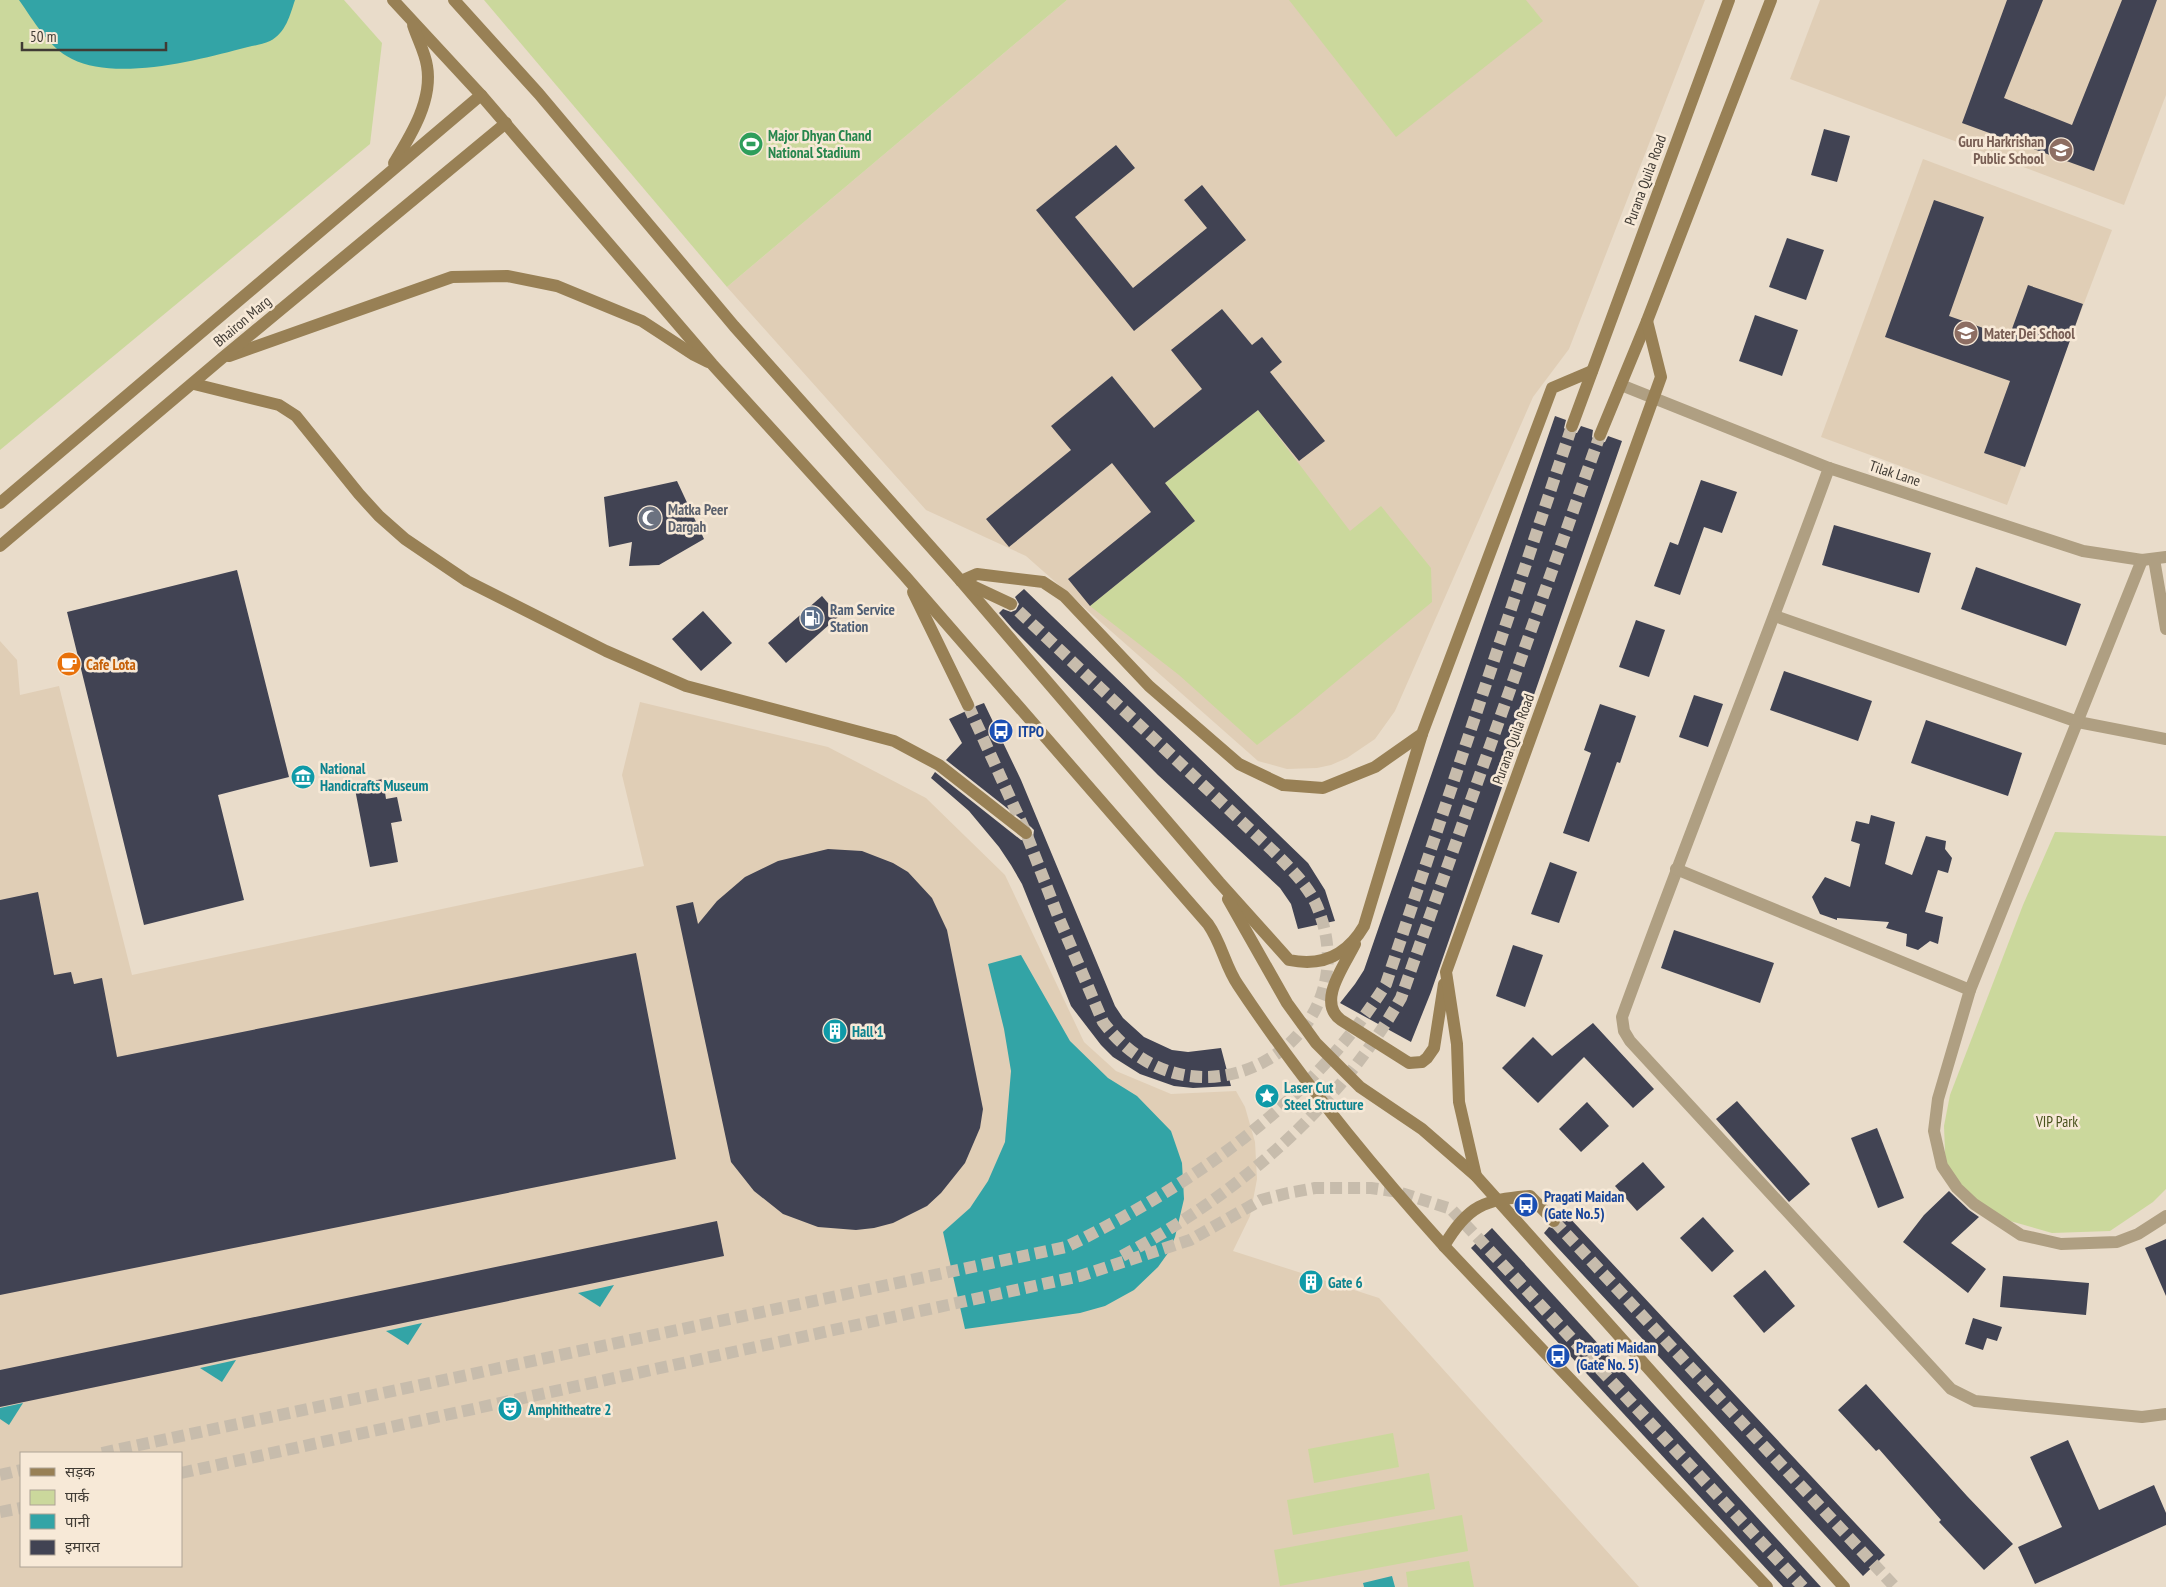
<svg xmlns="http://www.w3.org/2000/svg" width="2166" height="1587" font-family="'PT Sans Narrow','Noto Sans Devanagari',sans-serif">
<rect width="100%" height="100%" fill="#e9dcca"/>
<g fill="#e0ceb6" fill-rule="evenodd">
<polygon points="1067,0 1705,0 1569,349 1533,397 1395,711 1375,739 1347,758 1331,765 1317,768 1287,769 1258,761 1026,556 926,510 727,287"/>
<polygon points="1820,0 2166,0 2166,95 2124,205 1790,79"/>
<polygon points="1923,159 2112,230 2007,505 1821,437"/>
<path d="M 0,641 L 17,660 L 20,695 L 59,686 L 132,975 L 644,866 L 622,775 L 640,702 L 828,747 L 926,798 L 1005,875 L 1084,1042 L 1116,1071 L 1171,1094 L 1236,1091 L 1245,1107 L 1255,1142 L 1257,1179 L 1250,1216 L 1233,1251 L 1379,1298 L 1639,1587 L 0,1587 ZM 21,1453 L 181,1453 L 181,1566 L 21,1566 Z"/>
</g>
<g fill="#cbd89c">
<polygon points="0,0 344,0 382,43 370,144 0,450"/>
<polygon points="484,0 1067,0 727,287"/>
<polygon points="1289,0 1526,0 1543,21 1396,137"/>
<polygon points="1258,410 1350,531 1381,506 1431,568 1432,602 1296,715 1257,745 1179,675 1090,606 1195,521 1165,483"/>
<polygon points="2055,832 2166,836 2166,1189 2153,1202 2110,1231 2052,1233 2003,1219 1946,1177 1944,1126 1950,1095 2023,905"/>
<polygon points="1393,1433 1399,1467 1314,1483 1308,1449"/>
<polygon points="1429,1473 1435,1509 1293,1535 1287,1500"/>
<polygon points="1462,1515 1468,1551 1280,1586 1274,1550"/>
<polygon points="1469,1561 1474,1587 1408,1587 1406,1572"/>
</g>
<g fill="#33a4a6">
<path d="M 19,0 L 295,0 C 290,15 286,33 270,41 C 261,45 250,46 240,49 C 195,61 115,81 72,59 C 48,47 34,21 19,0 Z"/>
<polygon points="1021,955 1070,1041 1108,1078 1137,1096 1171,1131 1182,1163 1184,1199 1175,1237 1168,1253 1158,1267 1134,1290 1105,1306 1080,1313 965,1329 943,1232 970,1208 988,1181 1005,1142 1011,1071 1004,1029 988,964"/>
<polygon points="614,1285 600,1307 578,1293"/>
<polygon points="422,1323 408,1345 386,1331"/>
<polygon points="236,1360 222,1382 200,1368"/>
<polygon points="23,1403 9,1425 0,1419 0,1408"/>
<polygon points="1392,1576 1395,1587 1364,1587 1363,1583"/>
</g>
<g fill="#414353">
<polygon points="2007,0 2043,0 2004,98 2072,125 2122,0 2157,0 2094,171 1962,123"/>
<polygon points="1824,129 1850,136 1837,182 1811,175"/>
<polygon points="1116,145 1135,168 1075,217 1133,288 1207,228 1184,200 1202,185 1246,240 1134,331 1036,210"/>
<polygon points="1934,200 1984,217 1949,316 2009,337 2028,285 2083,304 2025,467 1984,453 2010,381 1885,337"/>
<polygon points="1787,238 1824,250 1806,300 1769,287"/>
<polygon points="1222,309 1252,345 1262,337 1282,362 1270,372 1325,441 1299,461 1258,410 1165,483 1195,521 1090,606 1068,579 1151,512 1112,463 1009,547 986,519 1071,450 1051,426 1112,376 1154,428 1202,389 1171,350"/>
<polygon points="1755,315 1798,330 1782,376 1739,361"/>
<polygon points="1555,416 1566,420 1564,428 1569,433 1577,433 1581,426 1593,430 1592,437 1597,443 1605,442 1608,436 1622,441 1431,992 1411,1042 1340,1003 1355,984 1364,970"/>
<polygon points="1701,480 1737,492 1722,533 1704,527 1680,595 1654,586 1670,542 1678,545"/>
<polygon points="677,481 704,539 659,565 629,566 632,542 609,547 604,497"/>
<polygon points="1834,525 1931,553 1919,593 1822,565"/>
<polygon points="1976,567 2081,604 2066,646 1961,609"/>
<polygon points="237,570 289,777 218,795 244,900 144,925 67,612"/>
<polygon points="1024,589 1308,863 1325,890 1335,921 1298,929 1291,904 1280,888 1158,775 1012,628 999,613 1003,609 1011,612 1016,610 1019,604 1015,597"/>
<polygon points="822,596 839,616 786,663 768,643"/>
<polygon points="703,611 732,643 701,671 672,639"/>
<polygon points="1636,620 1665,630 1649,677 1619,667"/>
<polygon points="1784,671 1872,701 1858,741 1770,710"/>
<polygon points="1694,695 1723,704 1708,747 1679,737"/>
<polygon points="984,703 1021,780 1115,1006 1123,1018 1144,1037 1172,1050 1188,1052 1221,1048 1231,1086 1193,1088 1174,1086 1140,1074 1113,1057 1101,1045 1071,1006 1022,884 1011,865 999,847 969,811 931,778 935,772 1021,840 1029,841 1033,838 1034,830 1031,827 946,760 962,743 949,719 964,712 971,712 976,706"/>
<polygon points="1600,704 1636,716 1620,763 1617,762 1589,842 1563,833 1591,753 1584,750"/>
<polygon points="1926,720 2022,753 2008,796 1911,763"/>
<polygon points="383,779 386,799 397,797 402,821 391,823 398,862 370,867 354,784"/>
<polygon points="1871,815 1895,822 1885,864 1912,875 1926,836 1946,841 1945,849 1952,858 1948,873 1938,870 1925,912 1943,917 1938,944 1930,941 1918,950 1906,946 1907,934 1886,928 1889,922 1837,918 1837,920 1820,914 1812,897 1825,877 1850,887 1860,844 1851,841 1856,821 1869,824"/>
<polygon points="828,849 862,851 893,863 908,872 932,898 947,930 983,1109 980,1128 965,1163 941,1193 927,1206 893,1223 874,1228 856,1230 818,1227 783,1214 754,1191 731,1162 676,906 693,902 698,924 717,901 745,877 778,861"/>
<polygon points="1550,862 1577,872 1559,923 1531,914"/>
<polygon points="38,892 54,975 71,972 74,984 102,978 117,1057 636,953 676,1159 0,1295 0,900"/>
<polygon points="1674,930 1774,963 1760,1003 1661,968"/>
<polygon points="1513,945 1543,955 1525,1007 1496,996"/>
<polygon points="1593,1023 1654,1089 1633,1108 1584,1057 1538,1103 1502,1068 1533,1037 1552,1056"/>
<polygon points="1737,1101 1810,1184 1789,1202 1716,1119"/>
<polygon points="1587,1102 1609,1126 1581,1152 1559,1129"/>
<polygon points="1877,1128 1904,1198 1878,1208 1851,1138"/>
<polygon points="1643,1162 1665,1187 1637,1211 1615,1186"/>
<polygon points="1949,1191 1969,1210 1979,1217 1951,1243 1986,1269 1968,1293 1903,1242 1924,1215"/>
<polygon points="1565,1213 1885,1555 1863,1576 1544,1233 1549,1227 1555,1229 1559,1227 1562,1223 1561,1217"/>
<polygon points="1703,1217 1734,1251 1712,1272 1680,1238"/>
<polygon points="717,1221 724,1256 0,1407 0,1370"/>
<polygon points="1492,1228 1821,1587 1783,1587 1471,1248"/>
<polygon points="2166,1239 2166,1296 2145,1248"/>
<polygon points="1765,1270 1795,1306 1764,1333 1733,1296"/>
<polygon points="2003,1276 2089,1283 2086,1315 2000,1307"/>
<polygon points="1973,1318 2002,1327 1997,1341 1987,1338 1983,1350 1965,1344"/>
<polygon points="1866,1384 1967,1496 2013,1544 1984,1570 1939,1522 1941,1520 1879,1449 1876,1451 1838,1410"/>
<polygon points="2068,1440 2099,1510 2154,1485 2166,1513 2166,1525 2035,1584 2018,1547 2062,1527 2030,1457"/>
</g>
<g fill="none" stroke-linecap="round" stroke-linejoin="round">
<g stroke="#c7bcac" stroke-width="12" stroke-dasharray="12 6" stroke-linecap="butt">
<path d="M 968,705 L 1026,833 L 1058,916 L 1103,1022 C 1197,1147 1375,1038 1316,904 C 1306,883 1289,867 1273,851 L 1011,604"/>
<polyline points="1554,1221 1895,1587"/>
<path d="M 1122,1256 C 1235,1196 1337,1110 1401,998 L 1600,435"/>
<path d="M 102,1453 L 1066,1247 C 1190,1186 1312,1103 1386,984 L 1572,426"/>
<polyline points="181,1473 1080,1276 1190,1240 1261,1200 1288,1193 1315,1188 1371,1188 1398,1192 1451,1209 1803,1587"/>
<polyline points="0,1475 21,1470"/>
<polyline points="0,1512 21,1508"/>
</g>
<g stroke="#af9f82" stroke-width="12">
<polyline points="1621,385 1829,468 2083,551 2142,560 2166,557"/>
<path d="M 1829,468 C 1762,652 1689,833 1622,1017 L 1624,1031 L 1630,1041 L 1951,1389 L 1975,1401 L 2142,1417 L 2166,1414"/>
<polyline points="2154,559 2166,629"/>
<polyline points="1775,616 2078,722 2166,739"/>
<polyline points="1676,869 1970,990 2142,560"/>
<polyline points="1970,990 1938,1099 1934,1131 1942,1166 1957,1188 1974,1204 2021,1235 2061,1244 2117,1242 2138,1234 2166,1216"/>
</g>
<g stroke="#988055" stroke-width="12">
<path d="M 393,0 L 481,95 L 712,364 L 905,576 L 1208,924 C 1222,944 1225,966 1238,985 C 1299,1077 1370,1164 1444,1246 L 1767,1587"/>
<path d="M 454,0 L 539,94 L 734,326 L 961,581 L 1219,882 L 1289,960 C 1322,967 1347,955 1364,926 L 1422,734"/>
<path d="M 394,163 C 411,135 433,100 427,66 C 425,52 417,38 413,25"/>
<polyline points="229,356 452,277 507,276 557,286 642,321 694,355 708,362"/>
<polyline points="194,384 279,405 296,416 359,494 379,516 405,539 467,581 606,651 686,686 894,741 939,765 1026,833"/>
<polyline points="1572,426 1729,0"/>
<polyline points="1600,435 1647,321 1771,0"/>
<polyline points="0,503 481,95"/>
<polyline points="0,546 221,359 506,123"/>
<polyline points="961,581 977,574 1043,582 1064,596 1149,686 1239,764 1283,785 1323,788 1375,767 1422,734 1552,388 1592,371"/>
<polyline points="966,583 1011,604"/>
<polyline points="913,592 968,705"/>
<polyline points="1228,899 1287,1003 1316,1043 1360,1087 1422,1129 1476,1176 1844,1587"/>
<path d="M 1355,944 C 1345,965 1316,1002 1341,1020 L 1409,1063 L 1422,1062 L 1427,1058 L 1434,1048 L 1444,984"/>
<polyline points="1476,1176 1459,1102 1457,1044 1446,972 1661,377 1647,321"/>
<path d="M 1444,1246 C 1468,1205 1484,1200 1530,1196 L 1554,1221"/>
</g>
</g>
<defs>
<symbol id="stadium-disc" viewBox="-11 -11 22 22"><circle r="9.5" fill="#2e9e5b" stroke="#f7e9d7"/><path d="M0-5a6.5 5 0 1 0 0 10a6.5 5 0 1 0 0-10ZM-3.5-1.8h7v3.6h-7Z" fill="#fff"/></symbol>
<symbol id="school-disc" viewBox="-11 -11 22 22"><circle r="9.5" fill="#8d6e63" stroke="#f7e9d7"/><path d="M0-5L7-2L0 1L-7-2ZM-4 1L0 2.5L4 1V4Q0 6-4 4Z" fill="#fff"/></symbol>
<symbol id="mosque-disc" viewBox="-11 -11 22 22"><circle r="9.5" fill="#6b7280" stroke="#f7e9d7"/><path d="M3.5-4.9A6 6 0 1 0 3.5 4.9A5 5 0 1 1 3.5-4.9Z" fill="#fff"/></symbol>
<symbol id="fuel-disc" viewBox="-11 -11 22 22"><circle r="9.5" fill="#5c6f8a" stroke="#f7e9d7"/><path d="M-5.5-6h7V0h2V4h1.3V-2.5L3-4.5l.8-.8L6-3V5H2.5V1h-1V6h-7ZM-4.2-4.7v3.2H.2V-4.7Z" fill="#fff"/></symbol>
<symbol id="cafe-disc" viewBox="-11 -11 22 22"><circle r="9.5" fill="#e8710a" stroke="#f7e9d7"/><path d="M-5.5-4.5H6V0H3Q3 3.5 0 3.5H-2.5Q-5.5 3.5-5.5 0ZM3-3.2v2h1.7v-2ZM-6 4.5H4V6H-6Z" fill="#fff"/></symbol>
<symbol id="bus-disc" viewBox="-11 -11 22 22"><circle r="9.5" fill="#1a4fb4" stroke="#f7e9d7"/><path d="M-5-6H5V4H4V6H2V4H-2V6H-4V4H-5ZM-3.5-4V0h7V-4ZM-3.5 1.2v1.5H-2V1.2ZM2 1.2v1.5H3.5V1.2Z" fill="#fff"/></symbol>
<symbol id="museum-disc" viewBox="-11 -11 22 22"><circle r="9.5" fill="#0f9aa8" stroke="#f7e9d7"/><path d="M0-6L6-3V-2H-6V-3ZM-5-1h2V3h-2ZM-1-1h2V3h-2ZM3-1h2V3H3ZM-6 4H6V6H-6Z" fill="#fff"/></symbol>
<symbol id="building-disc" viewBox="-11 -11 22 22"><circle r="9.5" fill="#0f9aa8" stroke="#f7e9d7"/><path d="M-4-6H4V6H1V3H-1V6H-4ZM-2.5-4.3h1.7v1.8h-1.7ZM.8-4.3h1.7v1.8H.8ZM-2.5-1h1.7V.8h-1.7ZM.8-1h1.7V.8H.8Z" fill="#fff"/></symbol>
<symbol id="sight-disc" viewBox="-11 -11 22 22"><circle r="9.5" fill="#0f9aa8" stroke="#f7e9d7"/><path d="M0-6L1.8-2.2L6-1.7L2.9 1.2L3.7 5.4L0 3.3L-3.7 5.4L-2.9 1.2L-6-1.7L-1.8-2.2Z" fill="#fff"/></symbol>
<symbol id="theatre-disc" viewBox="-11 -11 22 22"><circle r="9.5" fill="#0f9aa8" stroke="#f7e9d7"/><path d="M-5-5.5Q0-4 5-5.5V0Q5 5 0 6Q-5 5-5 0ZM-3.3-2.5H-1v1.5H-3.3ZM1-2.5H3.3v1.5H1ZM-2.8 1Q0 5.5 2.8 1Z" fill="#fff"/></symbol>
</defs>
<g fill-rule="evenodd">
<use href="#stadium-disc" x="737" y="130" width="28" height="28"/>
<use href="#school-disc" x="2047" y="136" width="28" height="28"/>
<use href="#school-disc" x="1952" y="319" width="28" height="28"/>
<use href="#mosque-disc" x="636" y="504" width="28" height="28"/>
<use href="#fuel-disc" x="798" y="604" width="28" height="28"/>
<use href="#cafe-disc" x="55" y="650" width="28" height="28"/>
<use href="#bus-disc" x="987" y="717" width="28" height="28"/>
<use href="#museum-disc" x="289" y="763" width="28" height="28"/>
<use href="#building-disc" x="821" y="1017" width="28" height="28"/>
<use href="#sight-disc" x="1253" y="1082" width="28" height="28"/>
<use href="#bus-disc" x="1512" y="1191" width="28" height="28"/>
<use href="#building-disc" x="1297" y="1268" width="28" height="28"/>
<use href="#bus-disc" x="1544" y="1342" width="28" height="28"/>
<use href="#theatre-disc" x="496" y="1395" width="28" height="28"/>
</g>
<g text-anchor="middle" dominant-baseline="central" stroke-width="5" stroke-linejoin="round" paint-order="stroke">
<g font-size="15" font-weight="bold" fill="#27864d" stroke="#f7e9d7" text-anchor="start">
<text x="768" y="135">Major Dhyan Chand<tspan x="768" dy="17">National Stadium</tspan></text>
</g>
<g font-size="15" font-weight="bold" fill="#785e54" stroke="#f7e9d7" text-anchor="end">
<text x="2044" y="141">Guru Harkrishan<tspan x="2044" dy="17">Public School</tspan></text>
<text x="1984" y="333" text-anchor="start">Mater Dei School</text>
</g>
<g font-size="15" fill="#403b34" stroke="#f7e9d7">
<text transform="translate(1645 180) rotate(-70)">Purana Quila Road</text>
<text transform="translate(242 321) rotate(-40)">Bhairon Marg</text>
<text transform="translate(1895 473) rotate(18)">Tilak Lane</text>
<text transform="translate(1513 739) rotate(-70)">Purana Quila Road</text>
</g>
<g font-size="15" font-weight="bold" fill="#5b616d" stroke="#f7e9d7" text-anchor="start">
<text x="668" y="509">Matka Peer<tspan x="668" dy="17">Dargah</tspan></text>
</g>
<g font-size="15" font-weight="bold" fill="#4e5e75" stroke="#f7e9d7" text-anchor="start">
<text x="830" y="609">Ram Service<tspan x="830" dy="17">Station</tspan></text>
</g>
<g font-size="15" font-weight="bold" fill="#c56008" stroke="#f7e9d7" text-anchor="start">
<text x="86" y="664">Cafe Lota</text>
</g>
<g font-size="15" font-weight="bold" fill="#164399" stroke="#f7e9d7" text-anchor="start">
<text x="1018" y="731">ITPO</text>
<text x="1544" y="1196">Pragati Maidan<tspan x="1544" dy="17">(Gate No.5)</tspan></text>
<text x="1576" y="1347">Pragati Maidan<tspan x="1576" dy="17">(Gate No. 5)</tspan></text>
</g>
<g font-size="15" font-weight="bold" fill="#0d838f" stroke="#f7e9d7" text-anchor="start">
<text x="320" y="768">National<tspan x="320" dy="17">Handicrafts Museum</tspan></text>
<text x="852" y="1031">Hall 1</text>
<text x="1284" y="1087">Laser Cut<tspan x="1284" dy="17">Steel Structure</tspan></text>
<text x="1328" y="1282">Gate 6</text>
<text x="528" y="1409">Amphitheatre 2</text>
</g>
<g font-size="15" fill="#49521d" stroke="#f7e9d7">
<text x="2057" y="1121">VIP Park</text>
</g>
</g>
<rect x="20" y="1452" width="162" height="115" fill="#f7e9d7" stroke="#aea396"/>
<rect x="30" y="1468" width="25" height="8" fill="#988055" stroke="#aea396"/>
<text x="65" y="1477" font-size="15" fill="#403b34">सड़क</text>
<rect x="30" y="1490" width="25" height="15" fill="#cbd89c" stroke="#aea396"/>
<text x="65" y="1502" font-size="15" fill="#403b34">पार्क</text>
<rect x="30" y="1514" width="25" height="15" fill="#33a4a6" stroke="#aea396"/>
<text x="65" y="1527" font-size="15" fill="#403b34">पानी</text>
<rect x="30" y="1540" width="25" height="15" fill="#414353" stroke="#aea396"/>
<text x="65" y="1552" font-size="15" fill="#403b34">इमारत</text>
<path d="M22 42v8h144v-8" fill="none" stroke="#403b34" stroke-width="2.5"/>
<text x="30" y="42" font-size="15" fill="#403b34" stroke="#f7e9d7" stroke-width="4" paint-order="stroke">50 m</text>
</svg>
